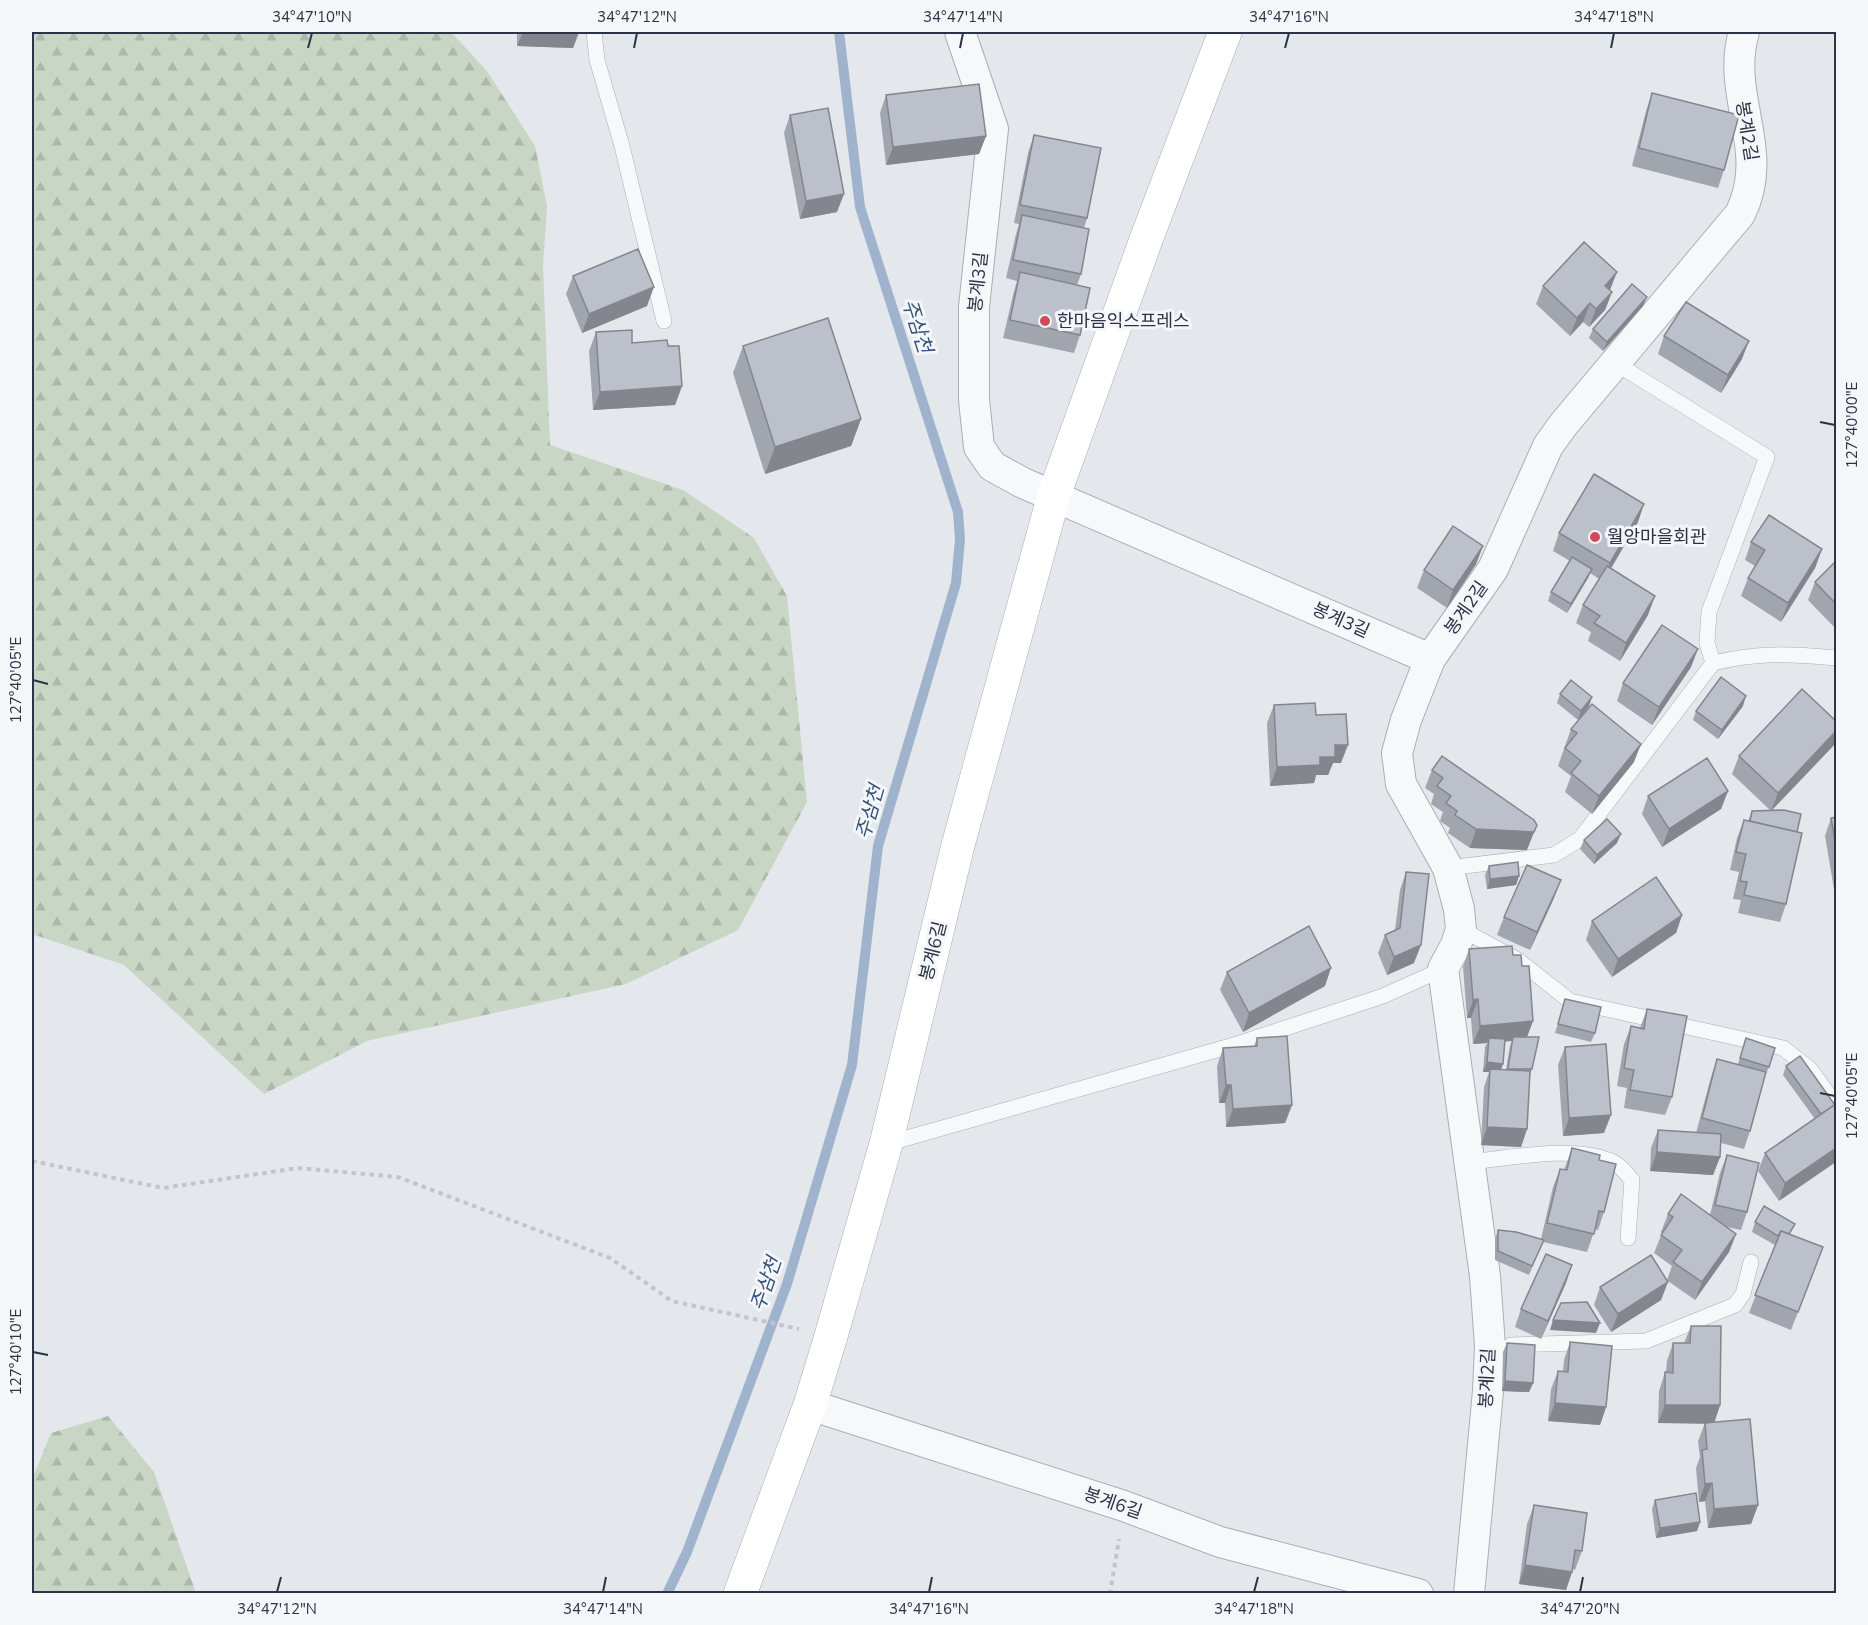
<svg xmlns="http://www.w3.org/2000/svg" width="1868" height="1625" font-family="'Nunito Sans','Noto Sans KR',sans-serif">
<defs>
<pattern id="forest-firs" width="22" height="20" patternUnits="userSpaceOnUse" patternTransform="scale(1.5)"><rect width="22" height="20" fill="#c9d6c5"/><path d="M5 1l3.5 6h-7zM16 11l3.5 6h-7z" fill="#adb8ab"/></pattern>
</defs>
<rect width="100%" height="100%" fill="#e4e7ec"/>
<g fill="url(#forest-firs)">
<polygon points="32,32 451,32 487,71 535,146 547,206 543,266 550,445 683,490 754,538 787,596 807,802 738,930 626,984 367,1041 264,1094 124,965 32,934"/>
<polygon points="108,1416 154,1472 196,1593 32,1593 32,1479 51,1433"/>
</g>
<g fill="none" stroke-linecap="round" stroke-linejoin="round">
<polyline stroke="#9fb4cc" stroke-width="10" points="667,1594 687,1552 787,1284 852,1065 878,846 956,583 960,539 958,512 860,207 839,32"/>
<defs>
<g id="lane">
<polyline points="594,32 597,60 622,146 664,321"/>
<path d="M 1713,663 C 1758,652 1791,654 1836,658"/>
<polyline points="1448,868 1554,855 1580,839 1713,663 1707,643 1709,612 1767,457 1615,363"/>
<polyline points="1461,929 1518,960 1570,1001 1783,1048 1810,1069 1836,1105"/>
<polyline points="886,1144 1234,1045 1383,996 1443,969"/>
<path d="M 1470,1162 C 1510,1158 1573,1145 1611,1161 C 1619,1164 1626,1173 1632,1180 L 1628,1238"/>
<polyline points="1511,1345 1646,1341 1735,1305 1743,1294 1751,1262"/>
</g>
<g id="street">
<polyline points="960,32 993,129 974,307 974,400 979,447 992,466 1023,483 1430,659"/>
<polyline points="810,1405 1124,1506 1220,1542 1418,1594"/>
<path d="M 1469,1594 L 1488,1391 L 1490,1346 L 1485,1276 L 1443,969 L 1456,945 L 1461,929 L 1459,909 L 1448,868 L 1401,784 L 1397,753 L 1406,720 L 1430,659 L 1493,569 L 1548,446 L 1563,425 L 1740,214 C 1772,151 1725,96 1744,32"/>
</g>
<polyline id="secondary" points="740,1594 810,1405 831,1336 886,1144 957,849 1054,495 1147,237 1225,32"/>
</defs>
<use href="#lane" stroke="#a9aeb7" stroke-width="16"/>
<use href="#street" stroke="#a9aeb7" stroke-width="32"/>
<use href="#secondary" stroke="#a9aeb7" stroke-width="34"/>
<g stroke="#c2c5cb" stroke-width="4" stroke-dasharray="4.5 4.5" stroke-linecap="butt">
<polyline points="32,1161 163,1188 298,1168 398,1177 610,1258 672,1301 799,1329"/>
<polyline points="1110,1594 1119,1539"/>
</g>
<use href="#lane" stroke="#f7f8fa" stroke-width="15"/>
<use href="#street" stroke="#f7f8fa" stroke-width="30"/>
<use href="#secondary" stroke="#fff" stroke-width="33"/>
</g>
<g fill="#a1a5ae" fill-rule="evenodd">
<polygon points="507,32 579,32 573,48 517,46 517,34 507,34"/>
<polygon points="1652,93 1724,170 1718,188 1632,166 1646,111"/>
<polygon points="886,95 986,136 979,154 886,165 880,113"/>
<polygon points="790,115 837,212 800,219 784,133"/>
<polygon points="1034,135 1087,218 1084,228 1081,274 1077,285 1080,335 1074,353 1003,338 1014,291 1017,281 1006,278 1016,234 1019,224 1014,223 1028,153"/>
<polygon points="573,276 647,306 582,333 566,294"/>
<polygon points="1543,286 1610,290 1612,292 1605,310 1589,327 1583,322 1570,336 1536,304"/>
<polygon points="1643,306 1603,351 1589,338 1593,329"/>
<polygon points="596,332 632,343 668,346 682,386 675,405 593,410 589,351"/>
<polygon points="1664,336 1742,359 1721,393 1658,354"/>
<polygon points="743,346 861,419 851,446 765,474 733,373"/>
<polygon points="1638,522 1611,569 1648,615 1620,661 1588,641 1591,632 1576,623 1583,605 1599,579 1590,573 1588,578 1567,613 1548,601 1551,592 1570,561 1553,551 1559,533"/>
<polygon points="1751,542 1822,549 1815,568 1781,622 1741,596 1748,578 1755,566 1745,560"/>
<polygon points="1483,546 1476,564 1447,608 1417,588 1424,570"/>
<polygon points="1836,561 1836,629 1808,600 1815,582"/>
<polygon points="1691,667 1652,725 1617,701 1623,683"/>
<polygon points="1560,694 1589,706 1578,720 1557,703"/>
<polygon points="1274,705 1316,715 1341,763 1333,763 1328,775 1316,775 1314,783 1270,786 1267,723"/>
<polygon points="1743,706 1718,739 1693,720 1696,711"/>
<polygon points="1571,729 1634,762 1592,814 1565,792 1571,776 1558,766"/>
<polygon points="1835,744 1772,810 1797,832 1786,904 1780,922 1738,913 1741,900 1733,899 1739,872 1730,870 1737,838 1744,820 1748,821 1752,811 1771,811 1732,774 1739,756"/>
<polygon points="1442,756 1527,850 1470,848 1448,833 1450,828 1440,821 1443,812 1431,804 1434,794 1425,788 1432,770"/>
<polygon points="1728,791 1721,809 1662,847 1642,814 1648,796"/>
<polygon points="1836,817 1836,901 1825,836 1831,818"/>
<polygon points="1584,840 1617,843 1594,864 1580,849"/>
<polygon points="1489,866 1519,876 1516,885 1487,889 1485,875"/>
<polygon points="1406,872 1414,963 1387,975 1378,953 1385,935 1395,930 1400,890"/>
<polygon points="1554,898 1530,950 1497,935 1504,917"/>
<polygon points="1682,915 1676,933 1612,977 1586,940 1592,921"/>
<path d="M 1469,949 L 1513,955 L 1522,966 L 1533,1021 L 1527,1037 L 1532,1069 L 1530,1075 L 1527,1129 L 1521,1147 L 1481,1145 L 1484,1087 L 1489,1072 L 1483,1072 L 1485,1047 L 1487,1043 L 1473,1044 L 1471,1018 L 1467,1018 L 1463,967 ZM 1505,1041 L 1512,1041 L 1510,1046 L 1506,1069 L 1501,1069 L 1503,1064 Z"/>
<polygon points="1227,972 1325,986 1243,1032 1220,990"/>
<polygon points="1565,999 1595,1033 1591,1042 1555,1033"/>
<polygon points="1647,1009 1672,1097 1665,1115 1624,1108 1627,1088 1617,1086 1624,1044 1631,1026 1640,1028"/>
<polygon points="1257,1038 1292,1105 1285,1123 1226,1127 1225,1103 1219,1103 1217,1066 1223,1048 1254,1046"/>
<polygon points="1746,1038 1769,1067 1765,1076 1750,1131 1744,1149 1721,1143 1720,1157 1713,1175 1650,1171 1651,1148 1658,1130 1696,1133 1711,1077 1717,1059 1738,1064"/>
<polygon points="1565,1047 1604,1133 1563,1136 1558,1065"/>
<polygon points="1786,1066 1835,1105 1779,1201 1758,1171 1765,1153 1815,1119 1783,1075"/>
<polygon points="1572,1148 1599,1160 1604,1212 1598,1230 1595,1229 1587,1252 1543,1242 1529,1275 1495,1260 1495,1239 1498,1230 1541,1239 1553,1187 1560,1169 1564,1170"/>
<polygon points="1727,1155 1747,1212 1741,1230 1727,1227 1736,1234 1729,1252 1695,1300 1668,1281 1661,1300 1611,1332 1594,1305 1600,1287 1667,1280 1672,1266 1654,1253 1662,1233 1661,1232 1668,1214 1710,1215 1720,1173"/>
<polygon points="1755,1222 1791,1235 1816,1266 1791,1330 1749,1313 1775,1245 1752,1232"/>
<polygon points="1566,1283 1541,1339 1515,1327 1521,1309"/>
<polygon points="1691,1326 1720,1405 1714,1422 1758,1505 1751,1524 1708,1528 1705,1501 1699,1502 1696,1468 1700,1457 1698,1441 1705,1423 1658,1423 1659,1391 1665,1372 1666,1372 1667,1361 1673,1343 1684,1343"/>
<polygon points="1570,1342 1606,1407 1600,1425 1548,1421 1551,1389 1558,1371 1563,1371 1564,1360"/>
<polygon points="1507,1343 1533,1383 1529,1392 1502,1391 1503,1352"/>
<polygon points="1655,1500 1700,1522 1697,1531 1656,1538 1652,1509"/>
<polygon points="1534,1505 1582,1551 1575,1570 1573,1569 1566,1590 1519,1584 1527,1524"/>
<polygon points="1836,1582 1836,1593 1833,1593"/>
</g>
<g fill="#83868d">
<polygon points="508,32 518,32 517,34 507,34"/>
<polygon points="523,32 579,32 573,48 517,46"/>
<polygon points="986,136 979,154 886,165 893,147"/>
<polygon points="844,194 837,212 800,219 806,201"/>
<polygon points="1617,272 1610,290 1605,286"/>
<polygon points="654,287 647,306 582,333 589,314"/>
<polygon points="1612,292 1605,310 1589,327 1596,309"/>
<polygon points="1647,297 1643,306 1603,351 1607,342"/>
<polygon points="1590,303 1583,322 1570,336 1577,318"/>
<polygon points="1749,341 1742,359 1721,393 1728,375"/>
<polygon points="682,386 675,405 593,410 600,392"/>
<polygon points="861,419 851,446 765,474 775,447"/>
<polygon points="1644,504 1638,522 1603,581 1610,563"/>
<polygon points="1483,546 1476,564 1447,608 1453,590"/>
<polygon points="1822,549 1815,568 1781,622 1788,603"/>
<polygon points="1592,569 1588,578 1567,613 1571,604"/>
<polygon points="1655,596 1648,615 1620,661 1626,643"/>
<polygon points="1698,649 1691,667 1652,725 1659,707"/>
<polygon points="1746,696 1743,706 1718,739 1722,730"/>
<polygon points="1592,697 1589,706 1578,720 1581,711"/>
<polygon points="1836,731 1836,740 1835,744 1771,811 1778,793"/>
<polygon points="1641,744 1634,762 1592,814 1599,796"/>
<polygon points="1335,745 1348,745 1341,763 1333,763 1328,775 1316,775 1314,783 1270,786 1277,767 1320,757"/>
<polygon points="1728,791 1721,809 1662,847 1669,829"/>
<polygon points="1537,825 1527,850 1470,848 1476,829"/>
<polygon points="1621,834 1617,843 1594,864 1597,855"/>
<polygon points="1519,876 1516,885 1487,889 1490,879"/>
<polygon points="1561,880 1554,898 1530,950 1537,932"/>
<polygon points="1682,915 1676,933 1612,977 1618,959"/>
<polygon points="1421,945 1414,963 1387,975 1394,957"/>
<polygon points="1331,968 1325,986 1243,1032 1249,1013"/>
<polygon points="1478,999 1471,1018 1467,1018 1473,1000"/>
<polygon points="1533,1021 1526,1039 1513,1037 1512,1041 1488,1043 1489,1038 1487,1043 1473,1044 1480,1026"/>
<polygon points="1487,1062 1503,1064 1500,1073 1490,1069 1489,1072 1483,1072"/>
<polygon points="1226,1085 1231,1085 1225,1103 1219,1103"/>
<polygon points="1292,1105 1285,1123 1226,1127 1233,1109"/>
<polygon points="1611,1115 1604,1133 1563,1136 1569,1118"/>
<polygon points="1487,1127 1527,1129 1521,1147 1481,1145"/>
<polygon points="1836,1148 1836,1162 1779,1201 1785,1183"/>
<polygon points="1657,1152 1720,1157 1713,1175 1650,1171"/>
<polygon points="1736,1234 1729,1252 1695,1300 1702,1282"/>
<polygon points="1572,1265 1566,1283 1541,1339 1548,1321"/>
<polygon points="1668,1282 1661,1300 1611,1332 1618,1314"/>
<polygon points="1553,1320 1600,1323 1596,1333 1550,1330"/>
<polygon points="1505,1381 1533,1383 1529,1392 1502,1391"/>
<polygon points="1555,1403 1606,1407 1600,1425 1548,1421"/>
<polygon points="1665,1405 1720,1405 1714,1424 1658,1423"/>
<polygon points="1712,1483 1705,1501 1699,1502 1705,1484"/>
<polygon points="1758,1505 1751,1524 1708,1528 1714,1509"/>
<polygon points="1700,1522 1697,1531 1656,1538 1660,1528"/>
<polygon points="1525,1565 1572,1572 1566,1590 1519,1584"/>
</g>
<g fill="#bbc0ca" stroke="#83868d" stroke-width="1.5">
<polygon points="979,84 986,136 893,147 886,95"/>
<polygon points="1652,93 1739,115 1724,170 1639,148"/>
<polygon points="828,108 844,194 806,201 790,115"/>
<polygon points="1034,135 1101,148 1087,218 1020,205"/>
<polygon points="1022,215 1089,229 1081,274 1013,260"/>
<polygon points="1584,242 1617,272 1605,286 1612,292 1596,309 1590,303 1577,318 1543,286"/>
<polygon points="638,249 654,287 589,314 573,276"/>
<polygon points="1020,272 1090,288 1080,335 1010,320"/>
<polygon points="1632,284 1647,297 1607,342 1593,329"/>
<polygon points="1686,302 1749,341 1728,375 1664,336"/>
<polygon points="828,318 861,419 775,447 743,346"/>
<polygon points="632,330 632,343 667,340 668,346 679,346 682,386 600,392 596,332"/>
<polygon points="1594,474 1644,504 1610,563 1559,533"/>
<polygon points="1769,515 1822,549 1788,603 1748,578 1765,550 1751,542"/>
<polygon points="1453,526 1483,546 1453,590 1424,570"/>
<polygon points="1572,557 1592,569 1571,604 1551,592"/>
<polygon points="1836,561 1836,604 1815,582"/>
<polygon points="1607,566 1655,596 1626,643 1594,623 1600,616 1583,605"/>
<polygon points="1662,625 1698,649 1659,707 1623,683"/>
<polygon points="1721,677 1746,696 1722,730 1696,711"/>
<polygon points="1571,680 1592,697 1581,711 1560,694"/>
<polygon points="1802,689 1836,721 1836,731 1778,793 1739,756"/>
<polygon points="1315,703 1316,715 1346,714 1348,745 1335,745 1335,757 1320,757 1320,765 1277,767 1274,705"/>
<polygon points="1592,704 1641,744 1599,796 1571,773 1581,761 1565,748 1577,733 1571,729"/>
<polygon points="1442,756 1534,820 1537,825 1534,832 1476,829 1455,815 1457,811 1446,803 1451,796 1437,786 1443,778 1432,770"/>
<polygon points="1707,758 1728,791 1669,829 1648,796"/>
<polygon points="1784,810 1801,814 1797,832 1750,821 1752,811"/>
<polygon points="1836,817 1836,846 1831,818"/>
<polygon points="1607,819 1621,834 1597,855 1584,840"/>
<polygon points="1744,820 1802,833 1786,904 1744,895 1747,882 1740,881 1746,854 1736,852"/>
<polygon points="1518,862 1519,876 1490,879 1489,866"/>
<polygon points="1527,865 1561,880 1537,932 1504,917"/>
<polygon points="1406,872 1429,874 1421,945 1394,957 1385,935 1400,928"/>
<polygon points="1656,877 1682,915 1618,959 1592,921"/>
<polygon points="1309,926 1331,968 1249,1013 1227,972"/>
<polygon points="1512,946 1513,955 1521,955 1522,966 1529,966 1533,1021 1480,1026 1478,999 1473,1000 1469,949"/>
<polygon points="1565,999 1601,1007 1595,1033 1558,1024"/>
<polygon points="1647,1009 1687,1016 1672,1097 1630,1090 1634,1070 1624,1068 1631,1026 1644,1029"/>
<polygon points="1287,1036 1292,1105 1233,1109 1231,1085 1226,1085 1223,1048 1257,1046 1257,1038"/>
<polygon points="1513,1037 1539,1037 1532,1069 1508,1069"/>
<polygon points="1489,1038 1505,1039 1503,1064 1487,1062"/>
<polygon points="1746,1038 1775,1048 1769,1067 1740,1058"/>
<polygon points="1606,1044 1611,1115 1569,1118 1565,1047"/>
<polygon points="1800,1056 1835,1105 1821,1114 1786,1066"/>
<polygon points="1717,1059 1766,1072 1750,1131 1702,1118"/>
<polygon points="1490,1069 1530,1071 1527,1129 1487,1127"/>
<polygon points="1836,1104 1836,1148 1785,1183 1765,1153"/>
<polygon points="1658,1130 1721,1134 1720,1157 1657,1152"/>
<polygon points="1572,1148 1600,1155 1599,1160 1616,1164 1604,1212 1599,1211 1594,1234 1547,1223 1560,1169 1567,1170"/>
<polygon points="1727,1155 1759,1163 1747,1212 1715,1205"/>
<polygon points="1681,1194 1736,1234 1702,1282 1673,1262 1682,1250 1661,1235 1673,1217 1668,1214"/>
<polygon points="1764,1206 1795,1224 1789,1234 1781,1231 1778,1236 1755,1222"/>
<polygon points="1498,1230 1516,1232 1544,1240 1532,1266 1498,1251"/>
<polygon points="1781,1231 1823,1247 1798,1312 1755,1295"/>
<polygon points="1546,1254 1572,1265 1548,1321 1521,1309"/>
<polygon points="1651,1255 1668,1282 1618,1314 1600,1287"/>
<polygon points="1587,1302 1600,1323 1553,1320 1561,1303"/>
<polygon points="1691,1326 1721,1326 1720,1405 1665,1405 1665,1372 1673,1373 1673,1343 1690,1343"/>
<polygon points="1570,1342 1612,1346 1606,1407 1555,1403 1558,1371 1568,1372"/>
<polygon points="1507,1343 1535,1345 1533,1383 1505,1381"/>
<polygon points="1750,1419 1758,1505 1714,1509 1712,1483 1705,1484 1702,1450 1707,1449 1705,1423"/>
<polygon points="1696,1493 1700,1522 1660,1528 1655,1500"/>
<polygon points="1534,1505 1587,1513 1582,1551 1575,1550 1572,1572 1525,1565"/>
</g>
<path fill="none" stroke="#2b3445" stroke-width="2" d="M 308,48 L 312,33M 634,48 L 637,33M 960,48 L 963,33M 1285,48 L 1289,33M 1611,48 L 1614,33M 1820,422 L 1835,425M 33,680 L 48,684M 1820,1093 L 1835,1096M 33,1352 L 48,1355M 277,1592 L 281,1577M 603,1592 L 606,1577M 929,1592 L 932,1577M 1254,1592 L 1258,1577M 1580,1592 L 1583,1577"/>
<g fill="#d1495b" stroke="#f4f6f9" stroke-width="2">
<circle cx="1045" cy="321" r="6"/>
<circle cx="1595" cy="537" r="6"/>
</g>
<g text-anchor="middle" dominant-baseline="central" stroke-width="6" stroke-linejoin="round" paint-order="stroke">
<g font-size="18" fill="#2b3445" stroke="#f4f6f9">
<text transform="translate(1747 131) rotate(81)">봉계2길</text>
<text transform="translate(978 282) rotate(-84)">봉계3길</text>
<text transform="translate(1466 608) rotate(-55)">봉계2길</text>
<text transform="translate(1341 620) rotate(24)">봉계3길</text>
<text transform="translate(933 951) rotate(-76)">봉계6길</text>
<text transform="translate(1487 1378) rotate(-87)">봉계2길</text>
<text transform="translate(1113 1503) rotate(19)">봉계6길</text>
</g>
<g font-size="18" fill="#2b3445" stroke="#f4f6f9" text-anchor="start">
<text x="1057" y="321">한마음익스프레스</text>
<text x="1607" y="537">월앙마을회관</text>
</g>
<g font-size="20" font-style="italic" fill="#34527a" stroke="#f4f6f9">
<text transform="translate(917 326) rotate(72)">주삼천</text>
<text transform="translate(870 812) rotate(-74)">주삼천</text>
<text transform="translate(766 1284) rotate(-71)">주삼천</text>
</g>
</g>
<rect width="1868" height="1625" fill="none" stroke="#f4f6f9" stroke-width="66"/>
<rect x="33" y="33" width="1802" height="1559" fill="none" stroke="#2b3445" stroke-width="2"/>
<g font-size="15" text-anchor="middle" fill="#2b3445">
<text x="312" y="22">34°47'10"N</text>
<text x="637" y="22">34°47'12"N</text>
<text x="963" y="22">34°47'14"N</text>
<text x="1289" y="22">34°47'16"N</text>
<text x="1614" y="22">34°47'18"N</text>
<text transform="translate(1852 425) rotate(-90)" y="5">127°40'00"E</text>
<text transform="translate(16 680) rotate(-90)" y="5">127°40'05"E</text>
<text transform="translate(1852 1096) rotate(-90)" y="5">127°40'05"E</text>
<text transform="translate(16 1352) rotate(-90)" y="5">127°40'10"E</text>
<text x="277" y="1614">34°47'12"N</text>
<text x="603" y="1614">34°47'14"N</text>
<text x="929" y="1614">34°47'16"N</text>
<text x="1254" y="1614">34°47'18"N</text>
<text x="1580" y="1614">34°47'20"N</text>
</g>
</svg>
